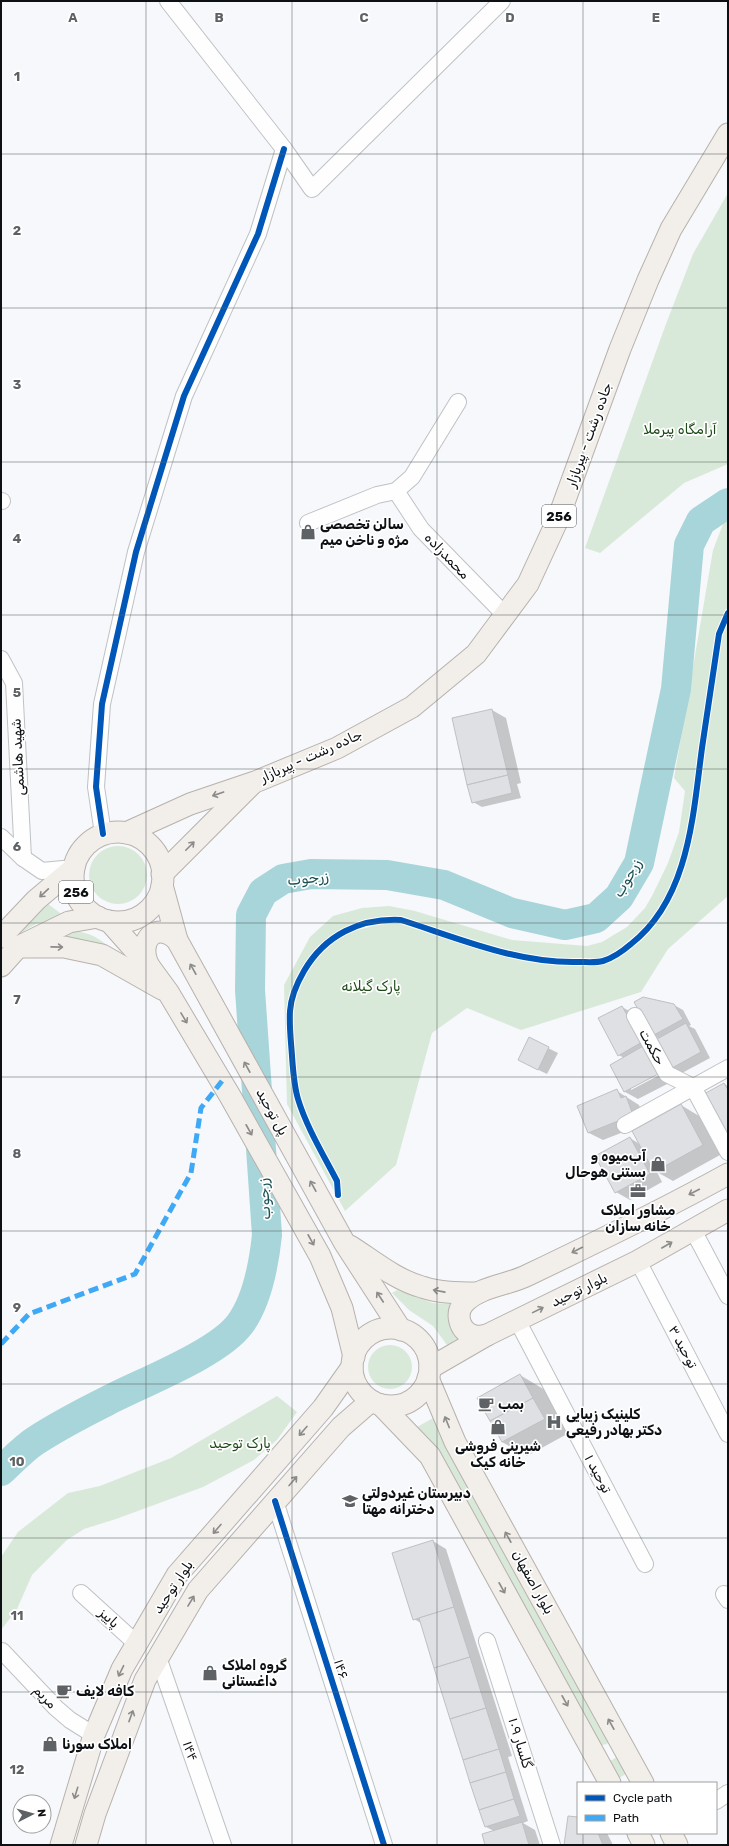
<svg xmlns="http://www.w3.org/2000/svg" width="729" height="1846" font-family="Rubik,Cairo,sans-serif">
<rect width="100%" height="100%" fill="#f6f8fb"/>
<g fill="#d9e9d9">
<polygon points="728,193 728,464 684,483 600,553 585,548 666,324 693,254"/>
<polygon points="728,518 728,896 668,949 641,992 521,1030 467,1008 432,1033 396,1165 345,1211 287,1104 284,985 310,937 333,916 362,908 389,906 415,911 512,940 587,946 602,942 627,927 645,908 652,896 668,863 679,832 685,791 674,778 713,550 725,519"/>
<circle cx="118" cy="875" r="29"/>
<polygon points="48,904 64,916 36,924 5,942"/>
<path d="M 72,931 C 89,932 101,938 112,951 L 54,935 Z"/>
<polygon points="397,1290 433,1303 449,1304 450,1323 458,1338 447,1345 433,1326 409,1310 392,1293"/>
<circle cx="390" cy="1367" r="22"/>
<polygon points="277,1396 297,1412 277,1440 254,1460 203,1487 116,1519 84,1529 67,1540 32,1575 17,1609 1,1630 1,1557 18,1532 68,1493 100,1486 171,1458"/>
<polygon points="435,1417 610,1740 607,1744 598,1746 417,1427"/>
<polygon points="617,1757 621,1757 626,1774 619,1778 615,1778 610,1761"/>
</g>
<g fill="#0003" fill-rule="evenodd">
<polygon points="492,710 506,718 521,783 517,784 521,798 482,807 473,802"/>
<polygon points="674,1005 683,1010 691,1025 689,1026 695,1029 710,1058 682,1073 673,1068 658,1038 652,1035"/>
<path d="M 622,1007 L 631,1012 L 673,1081 L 638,1099 L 625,1092 L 611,1065 L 624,1058 L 619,1055 ZM 664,1070 L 665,1072 L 631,1090 L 631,1088 Z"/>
<polygon points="530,1039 558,1053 547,1074 528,1065"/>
<polygon points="724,1084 728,1086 728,1134 725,1132"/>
<polygon points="617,1091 639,1105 647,1124 681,1105 699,1116 720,1155 673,1181 657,1172 662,1182 630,1200 616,1192 630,1138 641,1145 645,1125 644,1124 603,1140 589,1133 579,1106"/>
<polygon points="520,1375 545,1390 569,1433 527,1456 502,1442"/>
<polygon points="433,1541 446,1549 512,1756 508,1757 528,1821 523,1823 535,1830 540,1845 486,1845 494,1831 486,1827 421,1623 414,1619"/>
<polygon points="578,1818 578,1833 607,1833 613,1845 565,1845"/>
</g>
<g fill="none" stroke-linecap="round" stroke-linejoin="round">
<path stroke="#a8d5d9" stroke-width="30" d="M 1,1471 C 12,1461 23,1449 35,1441 C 58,1426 83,1413 107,1401 C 141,1383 218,1354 240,1324 C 257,1301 264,1263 267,1235 L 250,990 L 251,915 L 263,892 L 283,879 L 311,874 L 387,875 L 444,885 L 512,913 L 565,925 L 596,918 L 619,897 L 639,863 L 676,689 L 689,545 L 701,521 L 728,503"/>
</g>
<g fill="#dee0e3" stroke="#bec0c3">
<polygon points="492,709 508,775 467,785 452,718"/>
<polygon points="508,775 512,793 472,803 467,785"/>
<polygon points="643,997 674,1004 683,1019 652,1036 634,1002"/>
<polygon points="622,1006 642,1042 618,1056 598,1018"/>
<polygon points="686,1023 701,1052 672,1068 657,1039"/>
<polygon points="529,1037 549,1047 538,1070 518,1060"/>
<polygon points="645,1045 660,1073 624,1092 610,1065"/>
<polygon points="724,1083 728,1090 728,1131 724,1133 704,1094"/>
<polygon points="617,1089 621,1098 626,1096 633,1115 588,1133 577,1106"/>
<polygon points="681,1104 703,1145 654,1172 632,1131"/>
<polygon points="630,1137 650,1174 615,1193 595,1156"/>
<polygon points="520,1374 533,1398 490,1421 477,1398"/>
<polygon points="533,1398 545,1419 502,1442 490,1421"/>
<polygon points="433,1540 454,1607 413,1620 392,1553"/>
<polygon points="454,1607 470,1657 434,1668 419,1618"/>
<polygon points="470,1657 486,1708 450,1719 434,1668"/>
<polygon points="486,1708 499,1749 463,1760 450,1719"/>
<polygon points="499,1749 506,1772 470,1783 463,1760"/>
<polygon points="506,1772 514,1799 479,1810 470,1783"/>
<polygon points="514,1799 520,1816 485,1827 479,1810"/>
<polygon points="568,1816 578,1817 578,1833 598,1833 603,1845 564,1845"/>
<polygon points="522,1822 529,1845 485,1845 482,1834"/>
</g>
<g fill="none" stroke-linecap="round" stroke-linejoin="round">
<defs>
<g id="minor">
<polyline points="168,1 284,149 312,189 502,1"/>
<polyline points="396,491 421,529 505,615"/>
<polyline points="1,501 2,501"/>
<polyline points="308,523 377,495 396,491 412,477 458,402"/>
<polyline points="1,659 14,683 23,858"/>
<polyline points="103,834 96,787 102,704 136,552 184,396 258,234 284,149"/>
<polyline points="1,837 23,858 42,871 74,868"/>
<polyline points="635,1016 667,1074 693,1087 728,1152"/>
<polyline points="625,1125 728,1068"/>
<polyline points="693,1230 728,1296"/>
<polyline points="638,1261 728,1434"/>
<polyline points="517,1320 645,1564"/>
<polyline points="275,1501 384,1845"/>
<polyline points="81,1593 137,1644"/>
<polyline points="724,1594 728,1600"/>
<polyline points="487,1641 552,1845"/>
<polyline points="2,1651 56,1708 70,1720 94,1735"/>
<polyline points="158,1657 223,1845"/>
<polyline points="716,1801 728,1793"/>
</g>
<g id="major">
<circle cx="118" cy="877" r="45"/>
<polyline points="126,833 190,804 255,782 337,748 412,707 476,654 528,584 558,519 620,349 648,280 671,229 728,134"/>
<polyline points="162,874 251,785"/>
<polyline points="162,885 177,940 344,1242 401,1330"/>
<polyline points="109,921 149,966 168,992 230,1096 320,1256 342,1308 354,1357"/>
<polyline points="1,937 36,900 74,868"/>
<polyline points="18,947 64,947 102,955 162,989"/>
<polyline points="1,966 18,947 69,922 98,917"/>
<path d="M 149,966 C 136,941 156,920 177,940"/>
<path d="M 350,1246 C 372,1260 396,1280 422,1287 C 440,1293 459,1293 477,1293"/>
<circle cx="391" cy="1367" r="39"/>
<path d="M 487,1335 C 481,1337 477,1337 472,1335 C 459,1330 455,1313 464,1303 C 480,1286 509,1285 528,1275 C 595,1243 663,1210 728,1174"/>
<polyline points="430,1368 487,1335 638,1261 728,1210"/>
<polyline points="428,1378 455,1442 643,1783"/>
<polyline points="381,1405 430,1456 610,1783"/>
<polyline points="638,1833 644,1845"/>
<polyline points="671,1833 677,1845"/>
<polyline points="61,1845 94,1735 122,1669 177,1575 323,1408 352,1367"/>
<polyline points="86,1845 95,1814 145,1680 198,1590 341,1427 371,1401"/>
</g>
</defs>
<use href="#minor" stroke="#bfc2c5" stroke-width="18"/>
<use href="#major" stroke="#b8b1ac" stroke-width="23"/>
<use href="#minor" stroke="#fefefe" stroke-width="16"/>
<use href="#major" stroke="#f2eeea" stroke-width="21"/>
<polyline stroke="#3fa9f5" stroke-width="5" stroke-dasharray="10 5" stroke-linecap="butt" points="1,1344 29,1314 135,1274 191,1173 201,1108 222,1081"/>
<defs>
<g id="cycleway">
<polyline points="103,834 96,787 102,704 136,552 184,396 258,234 284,149"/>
<path d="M 338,1195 L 337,1181 C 324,1156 306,1126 298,1099 C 294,1086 293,1070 292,1056 C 291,1041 289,1026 290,1011 C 291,997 297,983 304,971 C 325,935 360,918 401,920 C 458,938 518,964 579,962 C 586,962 596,963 603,961 C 613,958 624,950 631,944 C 689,899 693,815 702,748 C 708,710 713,672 719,634 L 728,613"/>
<polyline points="275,1501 384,1845"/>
</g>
</defs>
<use href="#cycleway" stroke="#fff" stroke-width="8"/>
<use href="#cycleway" stroke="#0057b8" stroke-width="6"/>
</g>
<defs><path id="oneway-shaft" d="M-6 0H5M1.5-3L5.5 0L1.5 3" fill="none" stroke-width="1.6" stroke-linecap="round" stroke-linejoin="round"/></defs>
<g stroke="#8b8b8a">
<use href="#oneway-shaft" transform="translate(218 794) rotate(161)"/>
<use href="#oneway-shaft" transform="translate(190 846) rotate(-45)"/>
<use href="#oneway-shaft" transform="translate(44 893) rotate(137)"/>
<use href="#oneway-shaft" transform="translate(57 947) rotate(1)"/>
<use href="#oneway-shaft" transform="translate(193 969) rotate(-119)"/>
<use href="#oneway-shaft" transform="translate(184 1018) rotate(59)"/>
<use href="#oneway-shaft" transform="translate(247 1067) rotate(-119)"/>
<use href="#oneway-shaft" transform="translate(249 1130) rotate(61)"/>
<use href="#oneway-shaft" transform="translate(313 1186) rotate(-119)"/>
<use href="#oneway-shaft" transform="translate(694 1192) rotate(153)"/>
<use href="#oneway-shaft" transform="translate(311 1240) rotate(61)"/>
<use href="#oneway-shaft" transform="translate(667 1245) rotate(-30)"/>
<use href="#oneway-shaft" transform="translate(577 1250) rotate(153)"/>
<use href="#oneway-shaft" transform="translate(439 1291) rotate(-169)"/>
<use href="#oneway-shaft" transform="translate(380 1297) rotate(-123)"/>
<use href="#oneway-shaft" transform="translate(538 1310) rotate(-26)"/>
<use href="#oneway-shaft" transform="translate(447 1422) rotate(-112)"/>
<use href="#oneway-shaft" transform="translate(303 1431) rotate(131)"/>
<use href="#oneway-shaft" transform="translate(293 1481) rotate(-49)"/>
<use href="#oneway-shaft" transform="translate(217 1529) rotate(131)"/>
<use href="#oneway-shaft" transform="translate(508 1537) rotate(-119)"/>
<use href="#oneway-shaft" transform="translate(502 1588) rotate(61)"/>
<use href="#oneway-shaft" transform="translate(191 1601) rotate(-59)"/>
<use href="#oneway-shaft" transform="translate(121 1671) rotate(116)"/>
<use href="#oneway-shaft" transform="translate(565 1701) rotate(61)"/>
<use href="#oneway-shaft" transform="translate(131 1716) rotate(-70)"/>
<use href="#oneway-shaft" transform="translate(611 1724) rotate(-119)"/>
<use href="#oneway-shaft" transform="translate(76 1793) rotate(107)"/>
</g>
<path fill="none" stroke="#5f6265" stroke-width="1" stroke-opacity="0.55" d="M 146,1 L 146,1845M 292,1 L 292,1845M 437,1 L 437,1845M 583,1 L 583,1783M 1,154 L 728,154M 1,308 L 728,308M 1,462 L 728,462M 1,615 L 728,615M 1,769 L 728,769M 1,923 L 728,923M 1,1077 L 728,1077M 1,1231 L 728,1231M 1,1384 L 728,1384M 1,1538 L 728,1538M 1,1692 L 728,1692M 583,1833 L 583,1845"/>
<defs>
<symbol id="shop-bare" viewBox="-9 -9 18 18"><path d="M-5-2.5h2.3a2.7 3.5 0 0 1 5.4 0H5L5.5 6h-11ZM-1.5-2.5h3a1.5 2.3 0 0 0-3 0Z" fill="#5f6265" stroke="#fff" stroke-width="2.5" paint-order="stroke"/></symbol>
<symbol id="office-bare" viewBox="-9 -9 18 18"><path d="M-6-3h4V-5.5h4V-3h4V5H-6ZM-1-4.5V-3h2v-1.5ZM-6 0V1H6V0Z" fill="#5f6265" stroke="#fff" stroke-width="2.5" paint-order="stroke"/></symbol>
<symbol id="cafe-bare" viewBox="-9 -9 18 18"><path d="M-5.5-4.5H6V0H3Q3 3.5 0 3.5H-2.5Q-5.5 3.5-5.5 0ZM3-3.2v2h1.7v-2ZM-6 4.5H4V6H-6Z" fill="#5f6265" stroke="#fff" stroke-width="2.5" paint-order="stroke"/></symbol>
<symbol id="hospital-bare" viewBox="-9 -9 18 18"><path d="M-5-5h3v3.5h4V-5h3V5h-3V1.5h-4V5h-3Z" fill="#5f6265" stroke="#fff" stroke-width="2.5" paint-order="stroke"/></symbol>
<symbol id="school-bare" viewBox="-9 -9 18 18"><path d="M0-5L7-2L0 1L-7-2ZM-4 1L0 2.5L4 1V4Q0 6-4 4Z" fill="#5f6265" stroke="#fff" stroke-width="2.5" paint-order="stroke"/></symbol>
</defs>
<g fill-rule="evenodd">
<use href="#shop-bare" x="297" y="521" width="22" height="22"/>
<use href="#shop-bare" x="647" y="1153" width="22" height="22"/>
<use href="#office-bare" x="627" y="1180" width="22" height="22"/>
<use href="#cafe-bare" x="475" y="1393" width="22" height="22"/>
<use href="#hospital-bare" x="543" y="1411" width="22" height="22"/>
<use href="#shop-bare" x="487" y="1416" width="22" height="22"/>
<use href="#school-bare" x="339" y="1490" width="22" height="22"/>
<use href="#shop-bare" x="199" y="1662" width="22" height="22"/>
<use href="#cafe-bare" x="53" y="1680" width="22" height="22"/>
<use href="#shop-bare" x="39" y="1733" width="22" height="22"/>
</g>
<g text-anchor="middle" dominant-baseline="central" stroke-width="3.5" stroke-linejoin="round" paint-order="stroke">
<g fill="#fff" stroke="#56585a" stroke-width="1">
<rect x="542" y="505" width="34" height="22" rx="3"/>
<rect x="59" y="881" width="34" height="22" rx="3"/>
</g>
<g font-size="13" font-weight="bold" fill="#0e1114">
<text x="559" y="516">256</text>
<text x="76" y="892">256</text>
</g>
<g font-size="14" fill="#1c4a17" stroke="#fff">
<text x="680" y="429">آرامگاه پیرملا</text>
<text x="371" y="986">پارک گیلانه</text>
<text x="240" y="1443">پارک توحید</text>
</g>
<g font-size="14" fill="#0e1114" stroke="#fff">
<text transform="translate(589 435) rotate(-70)">جاده رشت - پیربازار</text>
<text transform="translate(447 556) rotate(46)">محمدزاده</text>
<text transform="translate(311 756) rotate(-24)">جاده رشت - پیربازار</text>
<text transform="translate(18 757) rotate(-93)">شهید هاشمی</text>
<text transform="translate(652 1047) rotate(61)">حکمت</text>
<text transform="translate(272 1112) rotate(61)">پل توحید</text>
<text transform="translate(579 1290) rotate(-26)">بلوار توحید</text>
<text transform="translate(683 1347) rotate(62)">توحید ۳</text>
<text transform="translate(598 1474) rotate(62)">توحید ۱</text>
<text transform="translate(533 1582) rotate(61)">بلوار اصفهان</text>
<text transform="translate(173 1587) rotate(-56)">بلوار توحید</text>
<text transform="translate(109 1618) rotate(43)">پاییز</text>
<text transform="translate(341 1669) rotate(72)">۱۴۶</text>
<text transform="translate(45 1697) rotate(46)">مریم</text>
<text transform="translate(520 1743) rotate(73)">گلسار ۱۰۹</text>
<text transform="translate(190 1751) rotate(71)">۱۴۴</text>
</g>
<g font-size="14" font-weight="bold" fill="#0e1114" stroke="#fff" text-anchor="start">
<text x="320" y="524">سالن تخصصی<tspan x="320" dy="16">مژه و ناخن میم</tspan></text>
<text x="646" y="1156" text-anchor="end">آب‌میوه و<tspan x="646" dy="16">بستنی هوحال</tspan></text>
<text x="638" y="1210" text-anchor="middle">مشاور املاک<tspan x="638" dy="16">خانه سازان</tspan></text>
<text x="498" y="1404">بمب</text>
<text x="566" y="1414">کلینیک زیبایی<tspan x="566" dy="16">دکتر بهادر رفیعی</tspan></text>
<text x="498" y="1446" text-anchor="middle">شیرینی فروشی<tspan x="498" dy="16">خانه کیک</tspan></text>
<text x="362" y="1493">دبیرستان غیردولتی<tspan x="362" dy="16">دخترانه مهتا</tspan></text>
<text x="222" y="1665">گروه املاک<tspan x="222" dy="16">داغستانی</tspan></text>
<text x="76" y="1691">کافه لایف</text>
<text x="62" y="1744">املاک سورنا</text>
</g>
<g font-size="15" font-style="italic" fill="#1b5255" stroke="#fff">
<text transform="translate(308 878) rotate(-6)">زرجوب</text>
<text transform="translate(627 878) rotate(-60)">زرجوب</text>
<text transform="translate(264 1199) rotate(-94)">زرجوب</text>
</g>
</g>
<g font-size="13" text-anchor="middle" font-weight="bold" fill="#5f6265" stroke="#fff" stroke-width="3.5" stroke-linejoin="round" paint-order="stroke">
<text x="73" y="22">A</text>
<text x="219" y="22">B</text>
<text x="364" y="22">C</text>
<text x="510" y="22">D</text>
<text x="656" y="22">E</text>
<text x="17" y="81">1</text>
<text x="17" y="235">2</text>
<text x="17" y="389">3</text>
<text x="17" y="543">4</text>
<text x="17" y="697">5</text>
<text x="17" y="851">6</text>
<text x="17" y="1004">7</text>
<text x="17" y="1158">8</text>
<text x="17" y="1312">9</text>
<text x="17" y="1466">10</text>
<text x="17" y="1620">11</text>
<text x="17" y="1774">12</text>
</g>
<rect width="729" height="1846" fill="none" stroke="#0e1114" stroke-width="4"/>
<rect x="577" y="1782" width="140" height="52" fill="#ffffff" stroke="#9fa0a1"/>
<rect x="585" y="1795" width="20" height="6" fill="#0057b8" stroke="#9fa0a1"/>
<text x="613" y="1802" font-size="12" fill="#0e1114">Cycle path</text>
<rect x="585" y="1815" width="20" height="6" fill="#3fa9f5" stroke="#9fa0a1"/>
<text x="613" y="1822" font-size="12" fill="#0e1114">Path</text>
<g transform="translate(32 1814) rotate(84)"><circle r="19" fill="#ffffff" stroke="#9fa0a1"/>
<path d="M0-3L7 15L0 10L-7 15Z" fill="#5f6265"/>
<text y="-6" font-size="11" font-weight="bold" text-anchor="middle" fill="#0e1114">N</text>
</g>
</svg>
